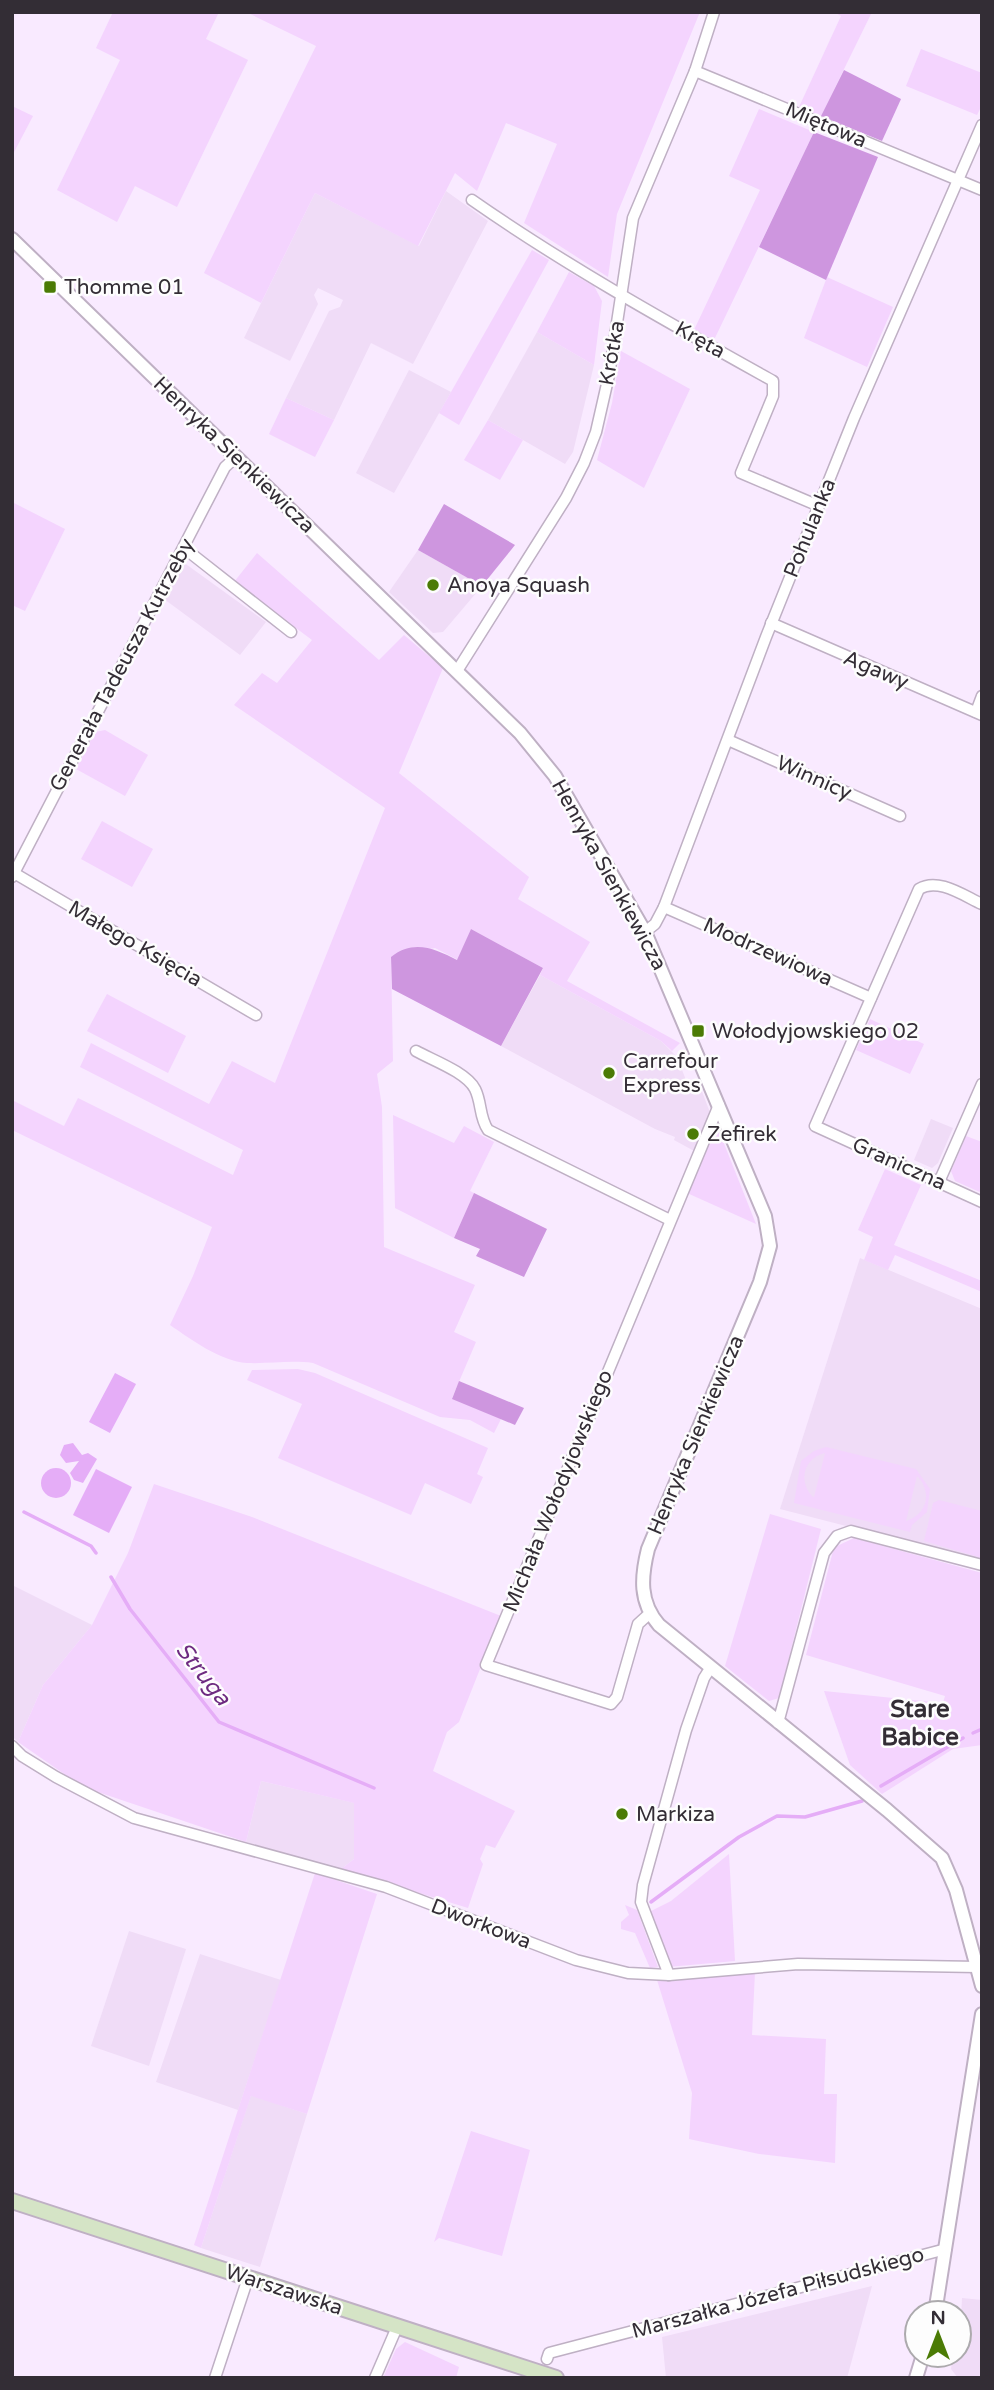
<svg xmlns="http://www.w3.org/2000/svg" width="994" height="2390" font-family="'Varela Round',sans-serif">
<rect width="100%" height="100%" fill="#f9eaff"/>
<g fill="#f0dcf7">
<polygon points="446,191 488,221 413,364 371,343 334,420 286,398 329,311 340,307 343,300 318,288 314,295 318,304 290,361 244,338 315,193 419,246"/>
<polygon points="537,332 594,365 573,452 565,464 488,420"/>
<polygon points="409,370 451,392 394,493 356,473"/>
<polygon points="418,550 482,586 443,632 433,633 389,592"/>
<polygon points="183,562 266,622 240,655 164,599"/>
<polygon points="540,975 661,1041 677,1057 691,1093 701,1089 711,1115 696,1152 674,1140 675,1137 655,1129 501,1046"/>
<polygon points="931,1119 953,1128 938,1163 932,1168 914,1160"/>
<polygon points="860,1258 982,1309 982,1561 780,1509"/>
<polygon points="12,1585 92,1625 43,1685 18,1742 12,1736"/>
<polygon points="261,1781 355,1803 354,1859 341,1869 246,1842"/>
<polygon points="129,1931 186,1949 149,2066 91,2046"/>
<polygon points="200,1954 281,1980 238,2110 156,2082"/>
<polygon points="251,2095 307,2114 260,2267 201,2248"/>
<polygon points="872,2286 847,2378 666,2378 662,2337"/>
<polygon points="962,2298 982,2300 982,2378 958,2378 951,2369 953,2355 959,2355"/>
</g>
<g fill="#f4d4fe" fill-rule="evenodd">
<polygon points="113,12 219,12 206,39 248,60 177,207 135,186 117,222 57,190 120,60 96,48"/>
<polygon points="246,12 700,12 617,214 608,277 524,223 557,144 506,123 477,191 455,173 418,246 315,193 261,303 204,273 316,46"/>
<polygon points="834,12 872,12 821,116 799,107 841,16"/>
<polygon points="921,49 982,73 982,105 977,115 906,86"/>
<polygon points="12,106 33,116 12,156"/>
<polygon points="759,109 814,132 714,340 694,330 760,190 729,176"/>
<polygon points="532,250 549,260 459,425 439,413"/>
<polygon points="569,272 594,286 602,301 594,365 537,332"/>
<polygon points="827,277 893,307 867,367 804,338"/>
<polygon points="621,351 690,389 644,488 597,460 612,403"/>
<polygon points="286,398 334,420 315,457 269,434"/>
<polygon points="488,420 523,440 500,480 464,460"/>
<polygon points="12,502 65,529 25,611 12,605"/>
<path d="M 257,553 L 379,660 L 404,635 L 443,668 L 399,773 L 529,877 L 518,899 L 590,942 L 567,981 L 680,1043 L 672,1051 L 661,1041 L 540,975 L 543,968 L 471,929 L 458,960 L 435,948 L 391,957 L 393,1061 L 377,1074 L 382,1107 L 384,1247 L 475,1285 L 454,1332 L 476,1342 L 452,1398 L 501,1419 L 494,1433 L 470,1420 L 440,1417 L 313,1363 C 290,1360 269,1364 247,1363 C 220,1361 192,1340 170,1325 L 193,1276 L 212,1227 L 12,1130 L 12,1100 L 64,1126 L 78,1098 L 233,1175 L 243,1150 L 80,1067 L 91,1043 L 209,1104 L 232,1061 L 275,1083 L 385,808 L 234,705 L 262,673 L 277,683 L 312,640 L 234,582 Z"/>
<polygon points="105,730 148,755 125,796 76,769 95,732"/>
<polygon points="102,821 153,849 132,887 81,859"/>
<polygon points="107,994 186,1036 168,1073 87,1031"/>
<polygon points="870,1019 924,1044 910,1074 856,1050"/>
<polygon points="393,1115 454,1143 464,1126 494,1142 470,1191 474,1193 454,1238 395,1208"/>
<polygon points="717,1126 756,1224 687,1193 714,1127"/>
<polygon points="966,1136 982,1142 982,1193 955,1181 951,1171"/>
<polygon points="885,1169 921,1185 894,1245 982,1281 982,1292 895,1255 888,1270 864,1260 873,1237 858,1230"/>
<polygon points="298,1369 315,1373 488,1448 477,1474 483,1477 471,1504 425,1483 411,1515 278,1458 302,1404 247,1380 252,1370"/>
<path d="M 826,1447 L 916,1469 L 930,1489 L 927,1512 L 912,1525 L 910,1532 L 794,1503 L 801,1461 L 814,1451 ZM 825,1453 L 814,1497 L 813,1497 C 798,1482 803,1458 825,1453 ZM 917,1476 C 933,1492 927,1515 906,1521 Z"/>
<polygon points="154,1484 252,1517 501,1616 459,1722 447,1732 433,1771 515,1811 495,1848 486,1845 480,1859 483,1864 468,1908 341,1869 354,1859 354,1803 261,1781 246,1842 83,1787 18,1742 43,1685 92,1625 128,1553"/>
<polygon points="939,1500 982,1511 982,1558 924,1541 933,1503"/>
<polygon points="770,1514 821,1529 779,1698 769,1701 725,1666"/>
<polygon points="854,1538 982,1573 982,1745 953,1749 882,1794 850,1765 824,1691 943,1703 945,1696 806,1655 833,1551 837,1546"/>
<polygon points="729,1854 735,1961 668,1967 647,1913 671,1901"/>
<polygon points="315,1873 377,1894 307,2114 251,2096 201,2248 194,2245"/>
<polygon points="625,1905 637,1910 658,1967 650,1968 635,1933 621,1929 621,1922 629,1915"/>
<polygon points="755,1972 752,2035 826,2039 824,2094 837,2094 835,2163 759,2154 689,2139 692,2093 657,1980"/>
<polygon points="471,2131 530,2150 502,2256 439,2238 434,2242"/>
<polygon points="405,2342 459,2367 456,2378 383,2378 396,2349"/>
</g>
<g fill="#ce96df">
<polygon points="844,70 901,99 882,141 821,116"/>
<polygon points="814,132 878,157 826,280 759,247"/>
<polygon points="444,504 515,545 482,586 418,550"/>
<path d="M 471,929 L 543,968 L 501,1046 L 392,989 L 391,957 C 414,939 435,949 457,960 Z"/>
<polygon points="474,1193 547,1229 524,1277 476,1256 480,1249 454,1238"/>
<polygon points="459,1381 524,1408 515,1425 452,1399"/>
</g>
<g fill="#e5adf7">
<polygon points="115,1373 136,1384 110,1433 89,1422"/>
<polygon points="73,1443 82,1455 88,1453 97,1459 83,1483 74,1480 70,1473 79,1461 66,1463 60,1455 64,1445"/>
<circle cx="56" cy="1483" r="15"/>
<polygon points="96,1469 132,1487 109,1533 73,1515"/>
</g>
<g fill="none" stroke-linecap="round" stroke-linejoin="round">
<g stroke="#e5adf7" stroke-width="3.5">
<polyline points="24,1512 91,1546 96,1553"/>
<polyline points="111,1577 130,1609 219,1722 374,1788"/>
<polyline points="973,1733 982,1729"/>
<polyline points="881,1786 963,1738"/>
<polyline points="651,1902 739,1837 777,1816 805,1817 862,1801"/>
</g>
<defs>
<g id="minor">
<polyline points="695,71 982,190"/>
<path d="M 472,200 C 568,267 671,324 773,381 L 773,396 L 741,473 L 819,506"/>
<polyline points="184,548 291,632"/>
<polyline points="771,623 982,715"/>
<polyline points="457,671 566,498 584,463 596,432 609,375 633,218 695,71 714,12"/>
<polyline points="976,712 982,696"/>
<polyline points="728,740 900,816"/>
<polyline points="14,873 256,1015"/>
<polyline points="12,877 225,467 236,457"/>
<path d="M 982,904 C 964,896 938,877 919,889 L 815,1126 L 982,1202"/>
<polyline points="664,907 871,998"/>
<polyline points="645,932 655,924 664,907 766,637 854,418 982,125"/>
<path d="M 416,1051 C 432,1060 466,1072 475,1089 C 482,1103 479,1117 488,1130 L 670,1220"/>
<polyline points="939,1182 982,1084"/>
<polyline points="649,1614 638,1624 617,1697 611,1704 486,1665 719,1105"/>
<polyline points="778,1723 824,1553 837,1536 851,1531 982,1565"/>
<polyline points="12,1746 22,1756 56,1777 134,1818 386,1887 576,1960 628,1973 669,1975 798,1964 978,1967"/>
<polyline points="669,1975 641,1902 643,1885 686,1730 704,1678 711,1667"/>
<polyline points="547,2359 549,2353 946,2249"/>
<polyline points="215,2378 248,2278"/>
<polyline points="375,2378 397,2327"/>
</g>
<g id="tertiary">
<path d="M 12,239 L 520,733 L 555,776 L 645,932 L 765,1216 L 770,1246 L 760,1282 L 648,1549 C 641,1577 639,1602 659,1625 L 887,1810 L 942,1858 L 956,1890 L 982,1986"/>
<polyline points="935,2313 982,2014"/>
<polyline points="916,2378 923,2355"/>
</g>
<polyline id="secondary" points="12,2201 556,2378"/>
</defs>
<use href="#minor" stroke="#bfb0c4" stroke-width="13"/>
<use href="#tertiary" stroke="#bfb0c4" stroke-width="16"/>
<use href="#secondary" stroke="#bfb0c4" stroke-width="18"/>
<use href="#minor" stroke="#fff" stroke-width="10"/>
<use href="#tertiary" stroke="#fff" stroke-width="12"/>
<use href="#secondary" stroke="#d5e4c6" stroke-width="14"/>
</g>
<g fill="#4b7b05" stroke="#fdfdfd" stroke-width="2.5">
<rect x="43" y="280" width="14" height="14" rx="3.5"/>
<circle cx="433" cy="585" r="7"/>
<rect x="691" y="1024" width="14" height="14" rx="3.5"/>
<circle cx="609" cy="1073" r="7"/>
<circle cx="693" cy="1134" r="7"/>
<circle cx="622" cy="1814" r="7"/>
</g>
<g text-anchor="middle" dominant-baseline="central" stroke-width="5" stroke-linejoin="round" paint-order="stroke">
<g font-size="21" fill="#332d35" stroke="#fdfdfd">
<text transform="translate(826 125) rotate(23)">Miętowa</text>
<text transform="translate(700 340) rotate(29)">Kręta</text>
<text transform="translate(612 353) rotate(-80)">Krótka</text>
<text transform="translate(234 455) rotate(44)">Henryka Sienkiewicza</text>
<text transform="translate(810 528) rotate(-68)">Pohulanka</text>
<text transform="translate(122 665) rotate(-62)">Generała Tadeusza Kutrzeby</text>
<text transform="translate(876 670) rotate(23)">Agawy</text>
<text transform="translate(814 778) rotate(24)">Winnicy</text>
<text transform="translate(609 875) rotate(61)">Henryka Sienkiewicza</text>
<text transform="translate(135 944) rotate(30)">Małego Księcia</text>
<text transform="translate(768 952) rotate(24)">Modrzewiowa</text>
<text transform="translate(899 1164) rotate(24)">Graniczna</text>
<text transform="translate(696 1435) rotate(-67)">Henryka Sienkiewicza</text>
<text transform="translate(558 1491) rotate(-68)">Michała Wołodyjowskiego</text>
<text transform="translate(481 1924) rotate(21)">Dworkowa</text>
<text transform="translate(284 2290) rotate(18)">Warszawska</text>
<text transform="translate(778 2293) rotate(-15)">Marszałka Józefa Piłsudskiego</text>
</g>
<g font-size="21" fill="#332d35" stroke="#fdfdfd" text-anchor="start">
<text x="64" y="287">Thomme 01</text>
<text x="447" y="585">Anoya Squash</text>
<text x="712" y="1031">Wołodyjowskiego 02</text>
<text x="623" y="1061">Carrefour<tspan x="623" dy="24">Express</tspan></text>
<text x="707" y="1134">Zefirek</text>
<text x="636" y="1814">Markiza</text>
</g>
<g font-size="23" font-style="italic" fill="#6e2b81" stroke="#fdfdfd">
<text transform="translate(203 1674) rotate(52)">Struga</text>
</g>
<g font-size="24" font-weight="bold" fill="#332d35" stroke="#fdfdfd">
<text x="920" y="1709">Stare<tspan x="920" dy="28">Babice</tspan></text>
</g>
</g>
<rect width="994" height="2390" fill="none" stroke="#332d35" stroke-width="28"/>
<g transform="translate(938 2334)"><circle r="33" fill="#fdfdfd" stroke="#acaaad" stroke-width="2"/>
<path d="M0-5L12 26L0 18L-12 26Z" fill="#4b7b05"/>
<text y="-10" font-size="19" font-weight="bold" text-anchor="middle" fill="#332d35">N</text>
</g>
</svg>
